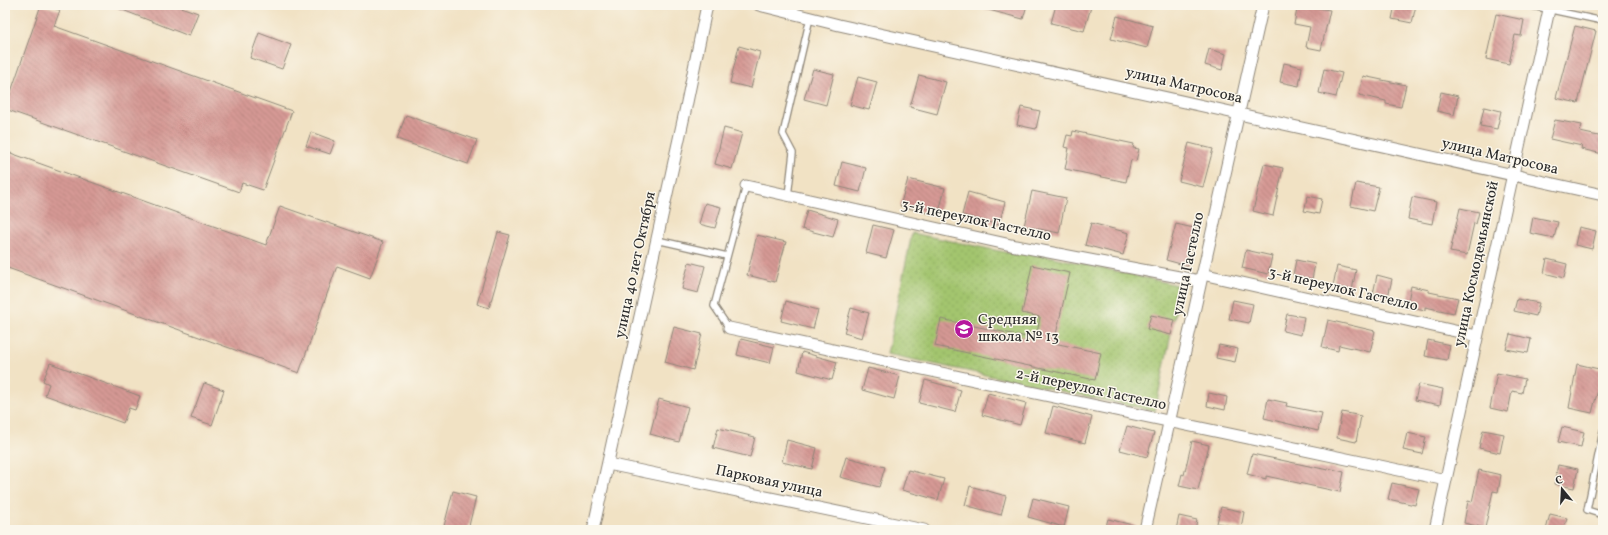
<svg xmlns="http://www.w3.org/2000/svg" width="1608" height="535" font-family="Vollkorn,serif">
<defs>
<pattern id="grass-dots" width="8" height="8" patternUnits="userSpaceOnUse"><rect width="8" height="8" fill="#a3c56e"/><path d="M2 2h.1M6 6h.1" fill="none" stroke="#8ca95f" stroke-width="1.8" stroke-linecap="round"/></pattern>
<pattern id="building-back-hatch" width="6" height="6" patternUnits="userSpaceOnUse"><rect width="6" height="6" fill="#d69994"/><path d="M-1 5l2 2M0 0l6 6M5-1l2 2" fill="none" stroke="#ae7d79"/></pattern>
</defs>
<rect width="100%" height="100%" fill="#fbf7ec"/>
<filter id="ink" filterUnits="userSpaceOnUse"><feTurbulence type="fractalNoise" baseFrequency=".025" numOctaves="2"/><feDisplacementMap in="SourceGraphic" scale="8" xChannelSelector="R" yChannelSelector="G"/><feConvolveMatrix kernelMatrix="1 2 1 2 8 2 1 2 1" color-interpolation-filters="sRGB"/></filter>
<filter id="wash" filterUnits="userSpaceOnUse"><feTurbulence type="fractalNoise" baseFrequency=".012" numOctaves="4" result="noise"/><feDisplacementMap in="SourceGraphic" scale="16" xChannelSelector="R" yChannelSelector="G"/><feGaussianBlur stdDeviation="0.9" result="paint"/><feColorMatrix in="noise" values="0 0 0 0 0 0 0 0 0 0 0 0 0 0 0 0 0 1.4 0 .05"/><feComposite in="paint" operator="in"/></filter>
<g filter="url(#wash)">
<rect width="100%" height="100%" fill="#f1e2c4"/>
<polygon fill="url(#grass-dots)" stroke="#67784c" points="912,233 1019,255 1026,251 1181,286 1155,411 887,354"/>
<g id="blocks">
<g fill="url(#building-back-hatch)">
<polygon points="41,5 60,10 54,26 292,111 263,190 242,183 239,192 5,109"/>
<polygon points="110,5 175,5 198,13 189,36"/>
<polygon points="986,5 1027,5 1023,19 985,9"/>
<polygon points="1056,5 1081,5 1091,7 1084,31 1051,23"/>
<polygon points="1298,5 1330,10 1321,50 1306,47 1310,27 1294,24"/>
<polygon points="1395,5 1416,5 1412,23 1392,19"/>
<polygon points="1496,14 1524,20 1521,36 1515,35 1509,64 1486,59"/>
<polygon points="1117,16 1153,26 1147,48 1111,39"/>
<polygon points="1575,26 1596,31 1578,103 1556,98"/>
<polygon points="259,33 291,45 282,69 250,58"/>
<polygon points="739,46 760,52 751,88 730,83"/>
<polygon points="1209,49 1226,54 1222,70 1205,65"/>
<polygon points="1284,63 1302,67 1299,86 1280,82"/>
<polygon points="813,69 834,74 826,105 804,99"/>
<polygon points="1324,69 1342,73 1336,97 1319,93"/>
<polygon points="919,75 946,82 937,114 910,107"/>
<polygon points="1363,76 1406,85 1401,107 1386,104 1386,101 1359,95"/>
<polygon points="858,77 877,82 869,110 850,105"/>
<polygon points="1441,92 1458,96 1454,115 1437,111"/>
<polygon points="1021,107 1040,111 1036,129 1017,125"/>
<polygon points="1484,107 1501,111 1497,129 1480,126"/>
<polygon points="406,115 477,140 468,164 397,139"/>
<polygon points="1555,120 1582,125 1580,132 1603,137 1603,154 1581,149 1582,146 1550,139"/>
<polygon points="724,128 742,133 732,169 715,164"/>
<polygon points="1073,131 1134,144 1133,148 1139,149 1136,161 1131,160 1126,182 1065,169 1069,148 1064,147 1067,135 1072,136"/>
<polygon points="311,132 335,141 330,154 306,146"/>
<polygon points="1189,143 1213,149 1203,187 1179,181"/>
<polygon points="5,151 266,245 280,206 383,242 370,278 337,266 299,373 5,267"/>
<polygon points="842,162 866,168 860,192 836,186"/>
<polygon points="1264,164 1283,168 1273,216 1253,211"/>
<polygon points="908,179 945,188 938,216 900,206"/>
<polygon points="1356,183 1379,187 1373,211 1351,206"/>
<polygon points="1032,191 1066,198 1059,233 1024,226"/>
<polygon points="968,192 1005,202 999,225 962,215"/>
<polygon points="1308,196 1322,199 1319,214 1304,211"/>
<polygon points="1412,197 1436,202 1432,224 1408,219"/>
<polygon points="705,203 721,207 715,228 699,224"/>
<polygon points="1460,208 1479,212 1476,224 1474,223 1467,255 1450,252"/>
<polygon points="807,210 838,219 833,237 802,229"/>
<polygon points="1533,217 1558,222 1554,238 1530,233"/>
<polygon points="1091,223 1129,233 1123,255 1085,245"/>
<polygon points="1176,224 1198,229 1188,266 1166,260"/>
<polygon points="873,225 894,230 886,258 866,253"/>
<polygon points="1579,227 1596,231 1592,249 1575,245"/>
<polygon points="498,232 510,235 489,308 477,304"/>
<polygon points="757,235 786,242 775,282 747,275"/>
<polygon points="1246,250 1272,256 1268,274 1242,268"/>
<polygon points="1547,259 1567,264 1564,278 1544,273"/>
<polygon points="1296,260 1315,264 1312,279 1293,275"/>
<polygon points="689,262 705,266 698,293 682,289"/>
<polygon points="1032,265 1070,273 1054,343 1101,353 1095,380 935,346 941,319 1036,339 1040,317 1022,313"/>
<polygon points="1337,266 1356,270 1352,290 1333,286"/>
<polygon points="1377,275 1392,279 1388,297 1373,294"/>
<polygon points="1411,286 1429,290 1429,292 1458,298 1454,313 1425,307 1425,310 1407,306"/>
<polygon points="1517,299 1539,303 1536,316 1514,311"/>
<polygon points="1233,300 1253,304 1249,323 1229,319"/>
<polygon points="786,301 818,310 813,329 781,321"/>
<polygon points="851,308 869,313 862,338 844,333"/>
<polygon points="1287,314 1304,317 1301,335 1283,331"/>
<polygon points="1151,315 1175,320 1171,335 1147,329"/>
<polygon points="1328,320 1375,331 1370,352 1339,345 1338,351 1322,347"/>
<polygon points="674,327 702,334 693,370 665,362"/>
<polygon points="1510,334 1531,339 1528,353 1506,349"/>
<polygon points="741,339 774,347 770,363 737,355"/>
<polygon points="1428,340 1450,345 1447,360 1425,356"/>
<polygon points="1219,345 1238,349 1235,362 1216,358"/>
<polygon points="802,352 837,362 832,380 798,371"/>
<polygon points="50,363 140,396 135,410 129,408 123,423 45,395 49,384 43,381"/>
<polygon points="1577,364 1603,370 1592,413 1569,408"/>
<polygon points="868,368 900,376 894,399 862,390"/>
<polygon points="1497,373 1525,379 1522,393 1512,391 1508,412 1490,408"/>
<polygon points="925,380 961,390 955,412 919,403"/>
<polygon points="204,383 224,390 212,425 191,418"/>
<polygon points="1419,384 1443,389 1440,405 1415,400"/>
<polygon points="988,393 1026,403 1020,425 982,415"/>
<polygon points="1209,393 1227,397 1225,410 1207,406"/>
<polygon points="659,399 688,407 679,442 650,434"/>
<polygon points="1268,399 1287,403 1286,406 1322,413 1318,431 1264,418"/>
<polygon points="1053,406 1092,417 1085,443 1046,433"/>
<polygon points="1342,412 1361,416 1356,442 1337,438"/>
<polygon points="1127,426 1154,433 1147,457 1120,450"/>
<polygon points="1562,427 1584,432 1581,447 1558,442"/>
<polygon points="718,428 755,437 750,457 713,448"/>
<polygon points="1483,430 1504,434 1500,453 1479,448"/>
<polygon points="1407,433 1426,437 1422,454 1403,450"/>
<polygon points="787,440 817,448 812,469 782,462"/>
<polygon points="1192,441 1209,445 1198,490 1179,486 1182,474 1184,475"/>
<polygon points="1252,454 1328,470 1328,468 1344,472 1340,492 1266,476 1266,479 1247,474"/>
<polygon points="846,457 885,467 879,487 840,477"/>
<polygon points="1558,465 1578,469 1574,488 1554,484"/>
<polygon points="908,470 944,479 938,500 902,490"/>
<polygon points="1479,470 1501,475 1498,492 1493,491 1485,528 1464,523 1468,501 1472,502"/>
<polygon points="1392,483 1419,489 1415,505 1388,499"/>
<polygon points="970,486 1006,496 1001,515 965,505"/>
<polygon points="453,491 476,497 468,530 443,530"/>
<polygon points="1033,498 1069,507 1064,527 1028,517"/>
<polygon points="1221,507 1244,512 1241,528 1217,523"/>
<polygon points="1550,514 1567,518 1564,530 1546,530"/>
<polygon points="1179,516 1197,520 1195,530 1176,530"/>
<polygon points="1108,519 1137,526 1137,530 1105,530"/>
</g>
</g>
</g>
<g filter="url(#ink)">
<use href="#blocks" fill-opacity="0" stroke="#8e8678" stroke-width="1"/>
<g fill="none" stroke-linecap="round" stroke-linejoin="round">
<defs>
<g id="service">
<polyline points="1528,5 1603,21"/>
<polyline points="788,196 793,153 783,134 810,18"/>
<polyline points="657,240 727,256"/>
<polyline points="729,328 714,306 746,186"/>
<polyline points="1603,431 1587,510 1603,515"/>
</g>
<g id="minor">
<polyline points="759,5 839,25 1603,195"/>
<polyline points="746,186 1011,245 1200,281"/>
<polyline points="1202,274 1477,336"/>
<polyline points="729,328 1446,480"/>
<polyline points="608,464 924,530"/>
<polyline points="593,530 686,107 707,5"/>
<polyline points="1145,530 1263,5"/>
<polyline points="1435,530 1550,5"/>
</g>
</defs>
<use href="#service" stroke="#8e8678" stroke-width="8"/>
<use href="#minor" stroke="#8e8678" stroke-width="13"/>
<use href="#service" stroke="#fff" stroke-width="5.5"/>
<use href="#minor" stroke="#fff" stroke-width="11"/>
</g>
</g>
<defs>
<symbol id="school-disc" viewBox="-11 -11 22 22"><circle r="9.5" fill="#b5179e" stroke="#fbf7ec"/><path d="M0-5L7-2L0 1L-7-2ZM-4 1L0 2.5L4 1V4Q0 6-4 4Z" fill="#fff"/></symbol>
</defs>
<g fill-rule="evenodd">
<use href="#school-disc" x="953" y="318" width="22" height="22"/>
</g>
<g text-anchor="middle" dominant-baseline="central" stroke-width="3" stroke-linejoin="round" paint-order="stroke">
<g font-size="15" fill="#2b2b2b" stroke="#fbf7ec">
<text transform="translate(1184 86) rotate(13)">улица Матросова</text>
<text transform="translate(1500 157) rotate(13)">улица Матросова</text>
<text transform="translate(976 221) rotate(12)">3-й переулок Гастелло</text>
<text transform="translate(1189 264) rotate(-78)">улица Гастелло</text>
<text transform="translate(1477 264) rotate(-78)">улица Космодемьянской</text>
<text transform="translate(636 265) rotate(-78)">улица 40 лет Октября</text>
<text transform="translate(1343 290) rotate(13)">3-й переулок Гастелло</text>
<text transform="translate(1091 390) rotate(12)">2-й переулок Гастелло</text>
<text transform="translate(769 482) rotate(12)">Парковая улица</text>
</g>
<g font-size="15" fill="#2b2b2b" stroke="#fbf7ec" text-anchor="start">
<text x="978" y="320">Средняя<tspan x="978" dy="17">школа № 13</tspan></text>
</g>
</g>
<rect width="1608" height="535" fill="none" stroke="#fbf7ec" stroke-width="20"/>
<g transform="translate(1562 489) rotate(342)" stroke="#fbf7ec" stroke-width="3" paint-order="stroke">
<path d="M0-3L7 15L0 10L-7 15Z" fill="#2b2b2b"/>
<text y="-6" font-size="11" font-weight="bold" text-anchor="middle" fill="#2b2b2b">С</text>
</g>
</svg>
